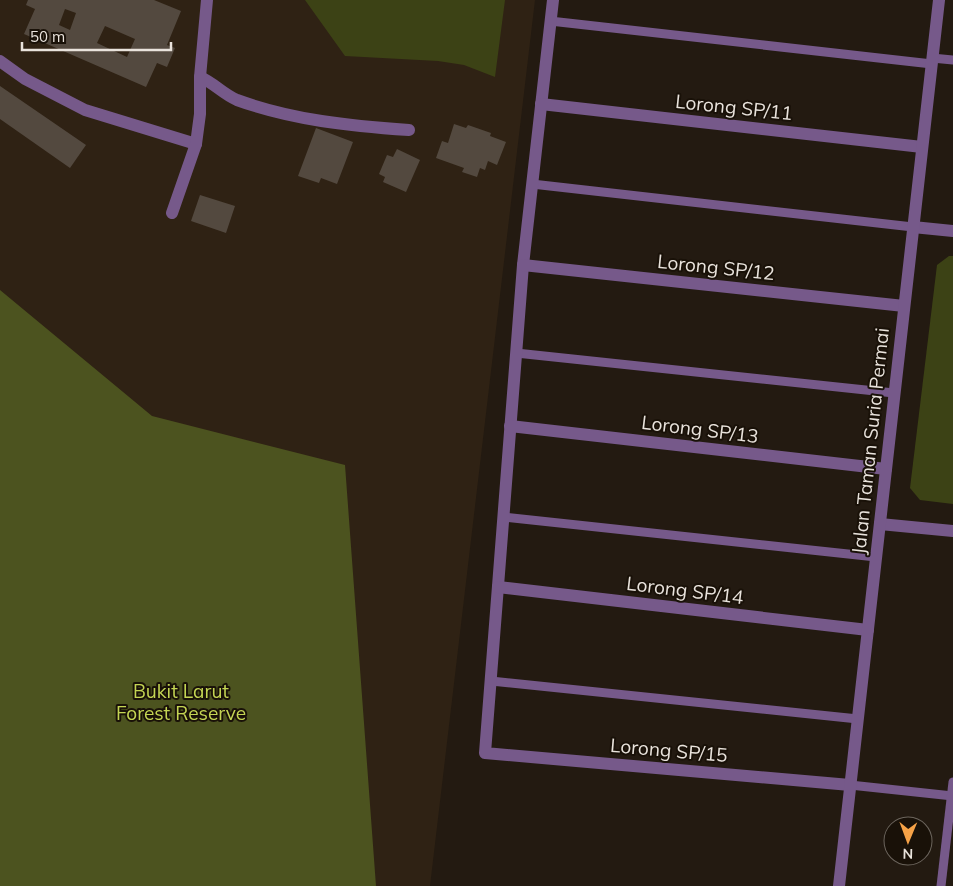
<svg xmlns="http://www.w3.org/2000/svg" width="953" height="886" font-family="Mulish,sans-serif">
<rect width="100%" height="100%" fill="#231a11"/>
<polygon fill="#2f2214" points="0,0 535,0 430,886 0,886"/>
<g fill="#3c4215">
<polygon points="305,0 505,0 495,77 464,65 438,61 345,56"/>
<polygon points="949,256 953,256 953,504 920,500 910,488 937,265"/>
</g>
<polygon fill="#4c531f" points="0,290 152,416 345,465 376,886 0,886"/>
<g fill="#53493f" fill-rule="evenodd">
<path d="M 28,0 L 154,0 L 181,11 L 167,45 L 175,48 L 167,67 L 157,63 L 146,87 L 24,34 L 35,9 L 26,5 ZM 65,9 L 76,13 L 70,30 L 59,25 ZM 105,26 L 135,39 L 127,57 L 97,43 Z"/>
<polygon points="0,86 86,145 70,168 0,119"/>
<polygon points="454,124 466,128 468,125 491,133 490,136 506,142 497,165 488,161 485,170 480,168 477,177 462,172 464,168 436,158 442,141 448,143"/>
<polygon points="316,128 353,142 337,184 321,178 319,183 298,176"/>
<polygon points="397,149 420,160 406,192 383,182 385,177 379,174 387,155 393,157"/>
<polygon points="200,195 235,206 226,233 191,221"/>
</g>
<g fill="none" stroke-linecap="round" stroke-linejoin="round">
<g stroke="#76598a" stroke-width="9">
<polyline points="550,21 932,64"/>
<polyline points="932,58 953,60"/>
<polyline points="532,184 913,227"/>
<polyline points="516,353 894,393"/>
<polyline points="503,517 876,557"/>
<polyline points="491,681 858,719"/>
<polyline points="850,785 953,796"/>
<polyline points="941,886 953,782"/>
</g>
<g stroke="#76598a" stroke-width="12">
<polyline points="553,0 523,265 485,753 850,785"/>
<polyline points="0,61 25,79 85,110 196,144"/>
<path d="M 200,77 C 214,83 223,94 237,100 C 292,120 350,126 409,130"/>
<polyline points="541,104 922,147"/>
<polyline points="172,213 196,144 200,114 200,77 207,0"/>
<polyline points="913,227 953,231"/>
<polyline points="523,265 904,306"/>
<polyline points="510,426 886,469"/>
<polyline points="880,524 953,531"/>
<polyline points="498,587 868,630"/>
<polyline points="839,886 939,0"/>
</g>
</g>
<g text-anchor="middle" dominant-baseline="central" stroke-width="4" stroke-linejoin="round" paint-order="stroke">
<g font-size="19" fill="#e9e3dc" stroke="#191108">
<text transform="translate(734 107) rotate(6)">Lorong SP/11</text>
<text transform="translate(716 267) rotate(6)">Lorong SP/12</text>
<text transform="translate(700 429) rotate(7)">Lorong SP/13</text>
<text transform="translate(870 441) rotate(-84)">Jalan Taman Suria Permai</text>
<text transform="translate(685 590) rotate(7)">Lorong SP/14</text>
<text transform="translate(669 750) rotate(5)">Lorong SP/15</text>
</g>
<g font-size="19" fill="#c4d553" stroke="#191108">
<text x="181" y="691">Bukit Larut<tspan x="181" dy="22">Forest Reserve</tspan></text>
</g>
</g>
<g transform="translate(908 841) rotate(181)"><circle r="24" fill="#191108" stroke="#6c655d"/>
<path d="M0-4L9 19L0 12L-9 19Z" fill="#f6a247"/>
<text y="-8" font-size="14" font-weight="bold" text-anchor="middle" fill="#e9e3dc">N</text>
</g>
<path d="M22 42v8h149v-8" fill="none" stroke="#e9e3dc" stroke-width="2.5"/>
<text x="30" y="42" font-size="15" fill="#e9e3dc" stroke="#191108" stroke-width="4" paint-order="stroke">50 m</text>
</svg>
